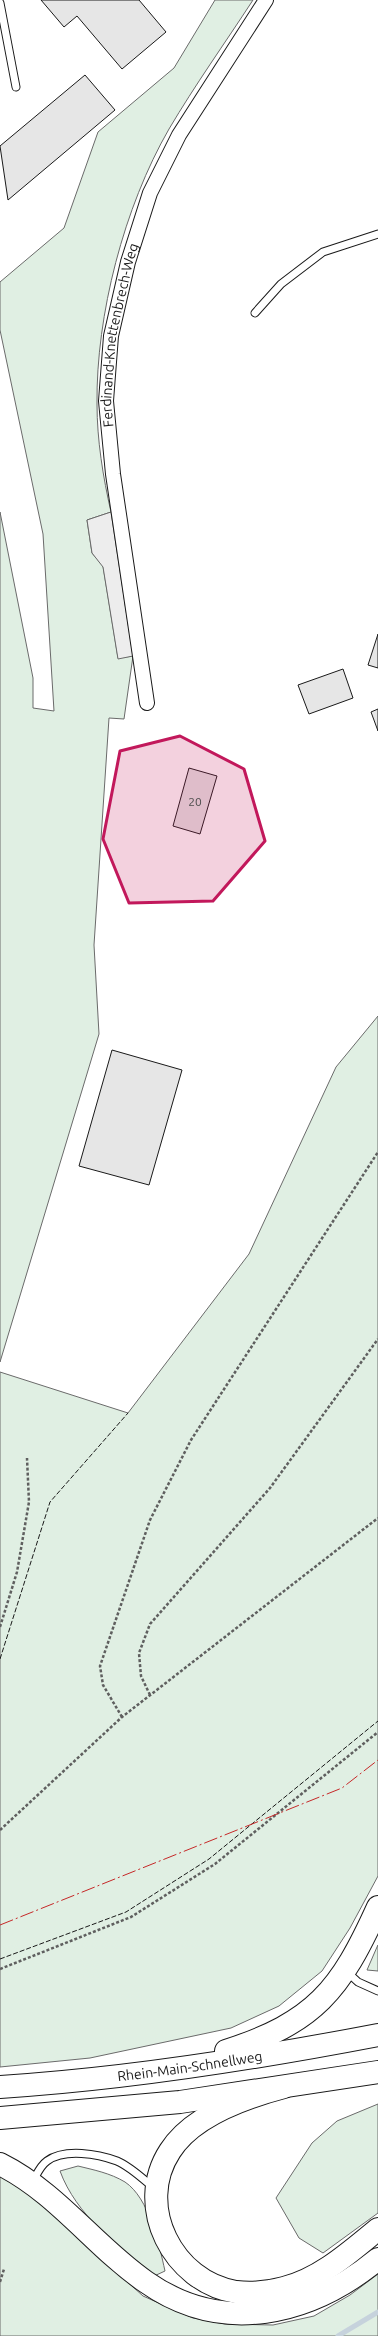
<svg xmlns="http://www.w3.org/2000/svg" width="378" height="2336" font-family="Ubuntu,sans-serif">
<rect width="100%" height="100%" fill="#fff"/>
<g fill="#e0efe3" stroke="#6a6a6a">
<path d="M 215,0 L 253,0 C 225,43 195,85 169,129 C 124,207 96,315 97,404 C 97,440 103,477 111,512 L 87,520 L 92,553 L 103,566 L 118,658 L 133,656 L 124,719 L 109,718 L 94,945 L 99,1034 L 0,1362 L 0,512 L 33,678 L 33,708 L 54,711 L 43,534 L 0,330 L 0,282 L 64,228 L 98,132 L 174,68 Z"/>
<polygon points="378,1016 378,1876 350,1928 322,1971 279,2006 231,2028 90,2058 0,2067 0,1372 128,1413 249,1254 336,1067"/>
<polygon points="378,1945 378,1971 367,1970 377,1947"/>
<polygon points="378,2104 378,2213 323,2253 299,2238 276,2198 312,2143 337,2121"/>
<path d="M 78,2166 C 94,2170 110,2173 125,2182 C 149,2198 159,2244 165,2271 L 152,2277 C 118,2246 76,2215 60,2171 Z"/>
<polygon points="0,2175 33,2196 143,2296 193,2318 225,2324 273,2325 314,2316 350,2295 378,2274 378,2336 0,2336"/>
</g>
<polygon fill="#ededed" stroke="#6a6a6a" points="111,512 133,656 118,659 103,567 92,553 87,520"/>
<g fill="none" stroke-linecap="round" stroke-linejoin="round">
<polyline stroke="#c6d2dc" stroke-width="5" points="338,2336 378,2312"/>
</g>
<g fill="#e6e6e6" stroke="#1a1a1a">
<polygon points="41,0 139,0 166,32 122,69 77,16 64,27"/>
<polygon points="85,75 115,110 8,200 0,146"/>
<polygon points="378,634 378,668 368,665"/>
<polygon points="343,669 353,698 309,714 298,685"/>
<polygon points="378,709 378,731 371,712"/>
<polygon points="189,768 217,776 200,834 173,826"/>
<polygon points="112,1050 182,1070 149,1185 79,1166"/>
</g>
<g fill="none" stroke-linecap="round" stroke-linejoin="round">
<defs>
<g id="service">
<polyline points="0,3 16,87"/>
<polyline points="255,313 281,284 323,252 378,234"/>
<polyline points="346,1971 358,1982 378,1991"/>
<path d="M 33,2181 C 37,2174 40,2166 47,2161 C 65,2148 98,2154 117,2161 C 131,2167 143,2179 155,2189"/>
</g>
<g id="minor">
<path id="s1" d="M 147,703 L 113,474 L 106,401 L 111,336 L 128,262 L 150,193 L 179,135 L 266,0"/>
</g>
<g id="motorway">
<path d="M 226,2051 C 315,2022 340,1991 378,1907"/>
<path id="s2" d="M 0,2087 C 127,2079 253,2059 378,2035"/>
<path d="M 284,2087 C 246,2097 192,2116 170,2151 C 134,2206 173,2282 236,2292 C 252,2294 269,2292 284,2288 C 320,2279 350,2252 378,2229"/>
<polyline points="0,2118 180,2102 378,2072"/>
<path d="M 0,2164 C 58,2193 94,2246 146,2282 C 223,2336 310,2315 378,2259"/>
</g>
</defs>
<use href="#service" stroke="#1a1a1a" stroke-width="9"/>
<use href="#minor" stroke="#1a1a1a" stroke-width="16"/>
<use href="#motorway" stroke="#1a1a1a" stroke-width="24"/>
<g stroke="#5f5f5f" stroke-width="2.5" stroke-dasharray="3 2" stroke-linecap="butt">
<polyline points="0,1627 17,1572 29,1502 27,1458"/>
<polyline points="150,1695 141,1676 139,1653 150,1624 270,1488 378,1339"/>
<polyline points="122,1717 103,1685 100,1666 150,1520 191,1440 378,1152"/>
<polyline points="0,1830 122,1717 378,1518"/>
<polyline points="0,1969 131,1917 215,1864 378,1732"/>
<polyline points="0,2282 4,2269"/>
</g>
<use href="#service" stroke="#fff" stroke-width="7"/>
<use href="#minor" stroke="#fff" stroke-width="14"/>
<use href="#motorway" stroke="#fff" stroke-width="22"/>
<g stroke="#1a1a1a" stroke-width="1" stroke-dasharray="5 2" stroke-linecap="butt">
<polyline points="0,1659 50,1502 128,1413"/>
<polyline points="0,1959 126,1912 209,1859 378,1721"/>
</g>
<polyline stroke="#c62828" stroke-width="1" stroke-dasharray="14 3 2 3" stroke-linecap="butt" points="0,1925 342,1788 378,1760"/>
</g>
<path fill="#c2185b" fill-opacity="0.2" stroke="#c2185b" stroke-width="3" stroke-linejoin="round" d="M 180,736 L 244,769 L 265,841 L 213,901 L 129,903 L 103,839 L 120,751 Z"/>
<g text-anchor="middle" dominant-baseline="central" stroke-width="3" stroke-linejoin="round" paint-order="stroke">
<g font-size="12" fill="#4d4d4d">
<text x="195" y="801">20</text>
</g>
<g font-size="14" fill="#1a1a1a" stroke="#fff">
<text stroke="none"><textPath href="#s1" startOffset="372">Ferdinand-Knettenbrech-Weg</textPath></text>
<text stroke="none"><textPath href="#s2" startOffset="191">Rhein-Main-Schnellweg</textPath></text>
</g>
</g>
</svg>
